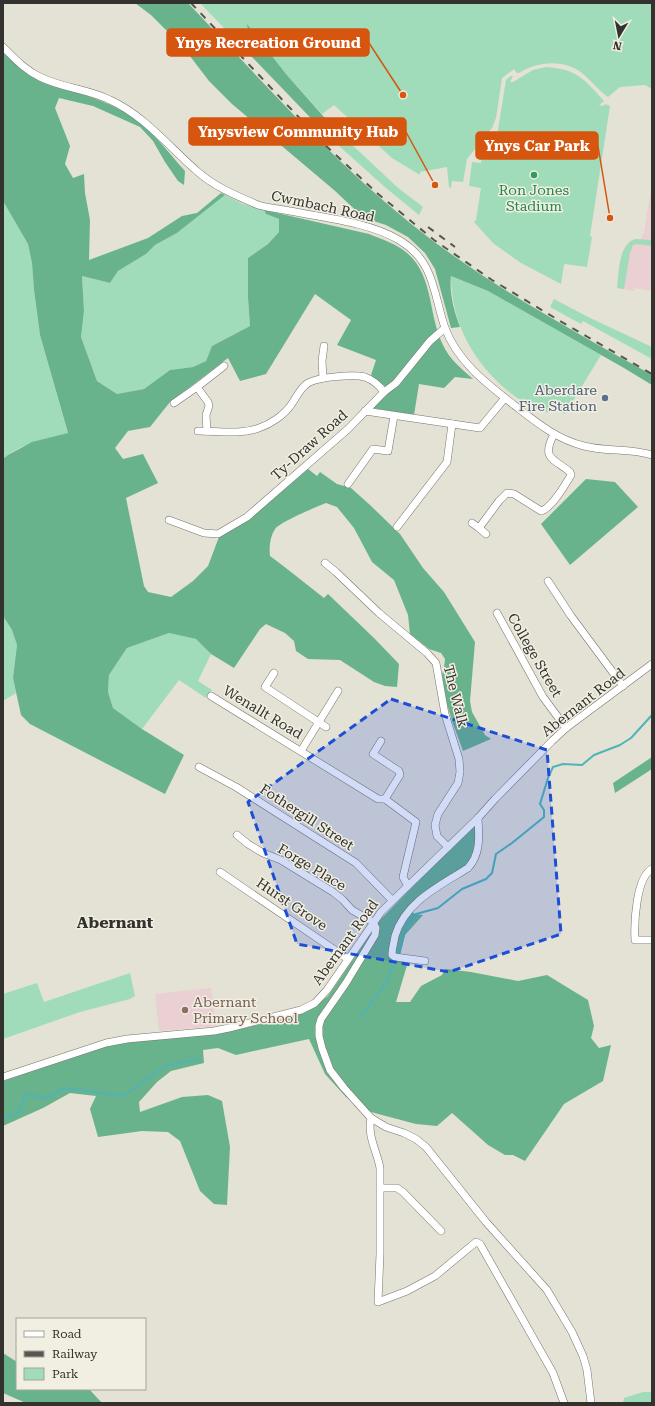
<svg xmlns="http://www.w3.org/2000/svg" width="655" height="1406" font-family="'Roboto Serif',serif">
<rect width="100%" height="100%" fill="#e4e1d5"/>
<g fill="#eacfd3">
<polygon points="652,183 652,291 634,288 634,291 617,288 623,251 631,240 641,239 642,235 644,233"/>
<polygon points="211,988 216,1026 159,1031 155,994"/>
</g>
<g fill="#a0dcba">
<path d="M 200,3 L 652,3 L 652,89 L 645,85 L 620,87 L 608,97 C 599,91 592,81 583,74 C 565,59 538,61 519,73 L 517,73 L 514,69 L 502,78 L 496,118 L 492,128 L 467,159 L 463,182 L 452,181 L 451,188 L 449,187 L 447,167 L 420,172 L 420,175 L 392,158 L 334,105 L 322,114 L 286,74 L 247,25 L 251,56 Z"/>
<path d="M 546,67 C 577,69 584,79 604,101 L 599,105 L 603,106 L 605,104 L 610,106 L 590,236 L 592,237 L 587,267 L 565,264 L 564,265 L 561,284 L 521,263 L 493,243 L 474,222 L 476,220 L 481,188 L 469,186 L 472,162 L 481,163 L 484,143 L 494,145 L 497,142 L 496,142 L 506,80 L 511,76 L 513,76 L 510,82 L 513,82 L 533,70 Z"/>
<polygon points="331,125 397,187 423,207 419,215 386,188 328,136"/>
<polygon points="225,195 243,204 264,210 266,214 279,219 279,232 268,244 248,258 248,298 250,326 212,346 206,361 193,367 170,370 144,389 117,394 97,381 81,337 84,311 82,276 110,283 118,271 146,254 155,245 177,233"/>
<path d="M 3,201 L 28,244 L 32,263 L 34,290 L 40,335 L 68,434 C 44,439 22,443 3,459 Z"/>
<path d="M 635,239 L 652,240 L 652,246 L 637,244 L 633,245 L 630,253 L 624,289 L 617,288 C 619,273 618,245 635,239 Z"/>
<path d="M 451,276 L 488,291 L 601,355 L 565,414 L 551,407 L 548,413 L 539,407 L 536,410 C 527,404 516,398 508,391 C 473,362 451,322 451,276 Z"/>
<polygon points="554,299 588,317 652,347 652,359 583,321 581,324 550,307"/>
<polygon points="3,616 12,630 17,645 13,678 16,693 3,701"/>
<polygon points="169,633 196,639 211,654 198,681 212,690 206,698 179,680 142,729 113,708 108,692 109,675 127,648"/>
<polygon points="130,973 135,996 130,999 80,1012 3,1039 3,994 37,983 44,1002"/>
<polygon points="643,1392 652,1392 652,1403 623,1403 624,1398"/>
</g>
<g fill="#69b38c">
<path d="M 135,3 L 188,3 C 267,86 342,172 433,241 C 502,292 577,333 652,375 L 652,385 L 624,368 L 488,291 L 451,276 C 449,293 454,311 460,327 L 451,328 L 435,269 L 425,253 L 408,237 L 386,225 L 364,218 L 334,190 L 232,104 L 209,81 L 183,47 L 151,15 Z"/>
<polygon points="247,24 286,74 331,125 328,136 251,56"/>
<path d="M 3,52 C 30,84 86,91 123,111 C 148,124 166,150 185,171 L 184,185 L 178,181 L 165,162 L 153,141 L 140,127 L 93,106 L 59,98 L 55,108 L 70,146 L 65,164 L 73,178 L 84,174 L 85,193 L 90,220 L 89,260 L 148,238 L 182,216 L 197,213 L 221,193 L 225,195 L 177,233 L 155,245 L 146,254 L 118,271 L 110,283 L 82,276 L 84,311 L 81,337 L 97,381 L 117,394 L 144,389 L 170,370 L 193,367 L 206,361 L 212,346 L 250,326 L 248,298 L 248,258 L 268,244 L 279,232 L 279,219 L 266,214 L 264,210 L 369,234 C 381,239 397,244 407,253 C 434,276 428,315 443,345 C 449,359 462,369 473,379 L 455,377 L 444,388 L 419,384 L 414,415 L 372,408 L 391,391 L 371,375 L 376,360 L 337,345 L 351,320 L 315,294 L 266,374 L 240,381 L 228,358 L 170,402 L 150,427 L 128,431 L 115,448 L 123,459 L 143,454 L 158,483 L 126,498 L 144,586 L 148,592 L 171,597 L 193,581 L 208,566 L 219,537 L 249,519 L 308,469 L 317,476 L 320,472 L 337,484 L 351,488 L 370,505 L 400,534 L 423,568 L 444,592 L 475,642 L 470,701 L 472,712 L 485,735 L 491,739 L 463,751 L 452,721 L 447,704 L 442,675 L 444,668 L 445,659 L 441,653 L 429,649 L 410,634 L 408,615 L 394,580 L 372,562 L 354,528 L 337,507 L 326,503 C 316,507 280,522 275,529 C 270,537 269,547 270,556 C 289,570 306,584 324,598 L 328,594 L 374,638 L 399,664 L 397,687 L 385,686 L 374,682 L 340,660 L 308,659 L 296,651 L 294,641 L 285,633 L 266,624 L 260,629 L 234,668 L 211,654 L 196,639 L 169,633 L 127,648 L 109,675 L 108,692 L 113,708 L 142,729 L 184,755 L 165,794 L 30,724 L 21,715 L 13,678 L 17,645 L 12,630 L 3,616 L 3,459 L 8,455 L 32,442 L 68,433 L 40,335 L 34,290 L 32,263 L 28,244 L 3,201 Z"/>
<polygon points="586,479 615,482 638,507 570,565 541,524"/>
<polygon points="652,757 652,769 615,793 613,783"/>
<path d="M 475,826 C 478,837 476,850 472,861 L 408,908 L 415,914 L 423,915 L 405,935 L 399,960 L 408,962 L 396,1002 L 410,1002 L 421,986 L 442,975 L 445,969 L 471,972 L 518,981 L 547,975 L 588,1000 L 594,1026 L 591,1038 L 599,1048 L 611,1045 L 603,1081 L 564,1104 L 525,1161 L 513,1155 L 505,1155 L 488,1145 L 452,1113 L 437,1126 L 416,1124 L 382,1115 L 371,1112 L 346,1097 L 325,1074 L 309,1039 L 236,1055 L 218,1048 L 203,1050 L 204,1063 L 171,1071 L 157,1082 L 139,1102 L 140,1112 L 182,1097 L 208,1095 L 222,1101 L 230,1147 L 227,1205 L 214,1204 L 200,1191 L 180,1141 L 168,1132 L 142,1131 L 98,1137 L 90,1109 L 96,1096 L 70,1093 L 43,1108 L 3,1126 L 3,1081 L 107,1046 L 124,1042 L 217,1034 L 284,1019 L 302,1013 L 316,1006 L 328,996 L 380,920 L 441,858 Z"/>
<polygon points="3,1353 17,1362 17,1389 89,1389 102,1403 26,1403 3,1393"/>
</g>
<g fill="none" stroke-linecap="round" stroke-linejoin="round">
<g stroke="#4eb4b8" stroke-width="2">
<polyline points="399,953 407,924 416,914 438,908 462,889 486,879 492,873 496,854 512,843 544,817 544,810 540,804 548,778 553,767 563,764 582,765 594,755 620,745 631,738 652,715"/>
<polyline points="360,1017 384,986 396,961"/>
<polyline points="3,1118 19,1113 25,1094 46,1098 65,1088 123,1096 167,1065 200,1059"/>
</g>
<defs>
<g id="minor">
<path d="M 3,47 C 14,58 25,70 40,77 C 62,88 88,89 110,100 C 145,116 169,147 198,172 C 215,187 237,196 258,205 C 268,208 279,209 290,211 C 325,218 368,222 399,240 C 435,261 433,293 445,328 C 457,361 487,384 514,405 C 536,422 556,439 584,446 C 606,452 630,448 652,455"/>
<polyline points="323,378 322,361 324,346"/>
<polyline points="197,387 224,366"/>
<polyline points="174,403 197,387 208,402 209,406 206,415 207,431"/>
<polyline points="365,411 480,428 505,398"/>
<path d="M 198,431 C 217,431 241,435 259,428 C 271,424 284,415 291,405 C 296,398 300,388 308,383 C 318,377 354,374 365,377 C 373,380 379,385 384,392"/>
<polyline points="348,484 373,449 388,451 394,416"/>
<polyline points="169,520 204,533 218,534 247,517 348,429 384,392 396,383 430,341 445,328"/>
<path d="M 472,523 L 479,528 L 499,501 L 507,493 L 514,494 L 541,511 C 552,508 565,485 571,475 L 570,472 C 553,458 541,459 554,434"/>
<polyline points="397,527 447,462 452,424"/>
<polyline points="479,528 486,534"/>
<polyline points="325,563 336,572 379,613 427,653 436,663 445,714 459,759 460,772 458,783 438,814 435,825 437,836 448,847"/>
<polyline points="548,581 571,616 623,686"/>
<polyline points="497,613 543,697 566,728"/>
<polyline points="274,673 265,687 326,727"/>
<polyline points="211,696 378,799 385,799"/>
<polyline points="381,741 373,754 399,771 400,775 385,799"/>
<polyline points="301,751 338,691"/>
<polyline points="199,767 236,787 356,863 392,900"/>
<polyline points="385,799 416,822 403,877 408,886"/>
<polyline points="237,835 248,844 263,853 281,860 333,892 343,900 352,910 373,922 376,928 375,935 346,983 321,1019 319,1026 319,1036 322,1048 330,1070 344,1088 371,1118 386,1127 404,1133 416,1139 426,1147 486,1222 547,1290 572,1332 583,1356 587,1370 591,1403"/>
<path d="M 652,869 C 636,877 634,924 635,940 L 652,940"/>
<polyline points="220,872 348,959"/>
<path d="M 425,961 L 395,957 L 392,955 C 392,948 394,943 395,936 C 405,902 439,886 468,868 C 481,854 479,836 478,818"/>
<polyline points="3,1077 106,1043 127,1039 214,1031 229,1028 301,1010 315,1003 327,990 381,912 478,818 495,799 552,741 566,728 652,664"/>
<path d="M 371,1118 C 367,1136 377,1151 380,1168 L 380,1254 L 378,1302 L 407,1291 L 435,1276 L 476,1242 L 480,1244 L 553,1373 L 564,1403"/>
<polyline points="381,1188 397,1188 403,1192 441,1231"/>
</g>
</defs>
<use href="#minor" stroke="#77746a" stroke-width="8"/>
<use href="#minor" stroke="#fff" stroke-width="7"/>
<g stroke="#585651" stroke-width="2" stroke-dasharray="7 7" stroke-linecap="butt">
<polyline points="191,3 324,144 377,193 434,240 492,280 560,321 652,374"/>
<polyline points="428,227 455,247"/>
</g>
</g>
<path fill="#1d4ed8" fill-opacity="0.2" stroke="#1d4ed8" stroke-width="3" stroke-dasharray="8 5" stroke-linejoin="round" d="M 391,699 L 547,750 L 561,934 L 449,972 L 297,944 L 248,802 Z"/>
<circle fill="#2e9e5b" stroke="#f1eee2" stroke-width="1.5" cx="534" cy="175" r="4"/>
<circle fill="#5c6f8a" stroke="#f1eee2" stroke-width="1.5" cx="605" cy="398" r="4"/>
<circle fill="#8d6e63" stroke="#f1eee2" stroke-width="1.5" cx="185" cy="1010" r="4"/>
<g text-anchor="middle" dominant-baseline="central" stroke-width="3" stroke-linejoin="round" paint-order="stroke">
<g font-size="14" fill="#27864d" stroke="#f1eee2">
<text x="534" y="190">Ron Jones<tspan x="534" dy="16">Stadium</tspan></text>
</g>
<g font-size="14" fill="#33322e" stroke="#f1eee2">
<text transform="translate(323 206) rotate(12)">Cwmbach Road</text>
<text transform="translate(309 445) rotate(-42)">Ty-Draw Road</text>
<text transform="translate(535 655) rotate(60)">College Street</text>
<text transform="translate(456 696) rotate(76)">The Walk</text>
<text transform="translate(583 702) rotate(-38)">Abernant Road</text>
<text transform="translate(263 712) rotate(31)">Wenallt Road</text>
<text transform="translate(307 817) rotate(33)">Fothergill Street</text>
<text transform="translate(312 867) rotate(31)">Forge Place</text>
<text transform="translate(292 904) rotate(34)">Hurst Grove</text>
<text transform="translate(345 942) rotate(-54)">Abernant Road</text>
</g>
<g font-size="14" fill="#4e5e75" stroke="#f1eee2" text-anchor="end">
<text x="597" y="390">Aberdare<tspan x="597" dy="16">Fire Station</tspan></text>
</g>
<g font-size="14" fill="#785e54" stroke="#f1eee2" text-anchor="start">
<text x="193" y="1002">Abernant<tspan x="193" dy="16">Primary School</tspan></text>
</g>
<g font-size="16" font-weight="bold" fill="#33322e" stroke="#f1eee2">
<text x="115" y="922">Abernant</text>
</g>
</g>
<path fill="none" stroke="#d6550f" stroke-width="1.5" d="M403 95L369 43M435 185L406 132M610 218L598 146"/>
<g fill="#d6550f" stroke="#f1eee2" stroke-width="1.5">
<circle cx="403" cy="95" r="4"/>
<circle cx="435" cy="185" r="4"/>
<circle cx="610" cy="218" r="4"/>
</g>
<g fill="#d6550f" stroke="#d6550f" stroke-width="1.5">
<rect x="167" y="29" width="202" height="27" rx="4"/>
<rect x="189" y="118" width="217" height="27" rx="4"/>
<rect x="476" y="132" width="122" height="27" rx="4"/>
</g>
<g font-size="15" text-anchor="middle" font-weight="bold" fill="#fff">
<text x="268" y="48">Ynys Recreation Ground</text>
<text x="298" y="137">Ynysview Community Hub</text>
<text x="537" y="151">Ynys Car Park</text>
</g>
<rect width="655" height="1406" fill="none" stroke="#33322e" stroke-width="8"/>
<rect x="16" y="1318" width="130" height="72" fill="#f1eee2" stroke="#a5a39a"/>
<rect x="24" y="1331" width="20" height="6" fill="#ffffff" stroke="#a5a39a"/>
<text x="52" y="1338" font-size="12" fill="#33322e">Road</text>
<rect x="24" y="1351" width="20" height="6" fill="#585651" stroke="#a5a39a"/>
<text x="52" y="1358" font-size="12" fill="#33322e">Railway</text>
<rect x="24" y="1368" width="20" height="12" fill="#a0dcba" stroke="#a5a39a"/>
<text x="52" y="1378" font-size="12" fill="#33322e">Park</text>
<g transform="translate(619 36) rotate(190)" stroke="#f1eee2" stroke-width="3" paint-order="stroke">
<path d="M0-3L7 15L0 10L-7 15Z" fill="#33322e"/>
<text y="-6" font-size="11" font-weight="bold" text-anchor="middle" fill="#33322e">N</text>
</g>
</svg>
